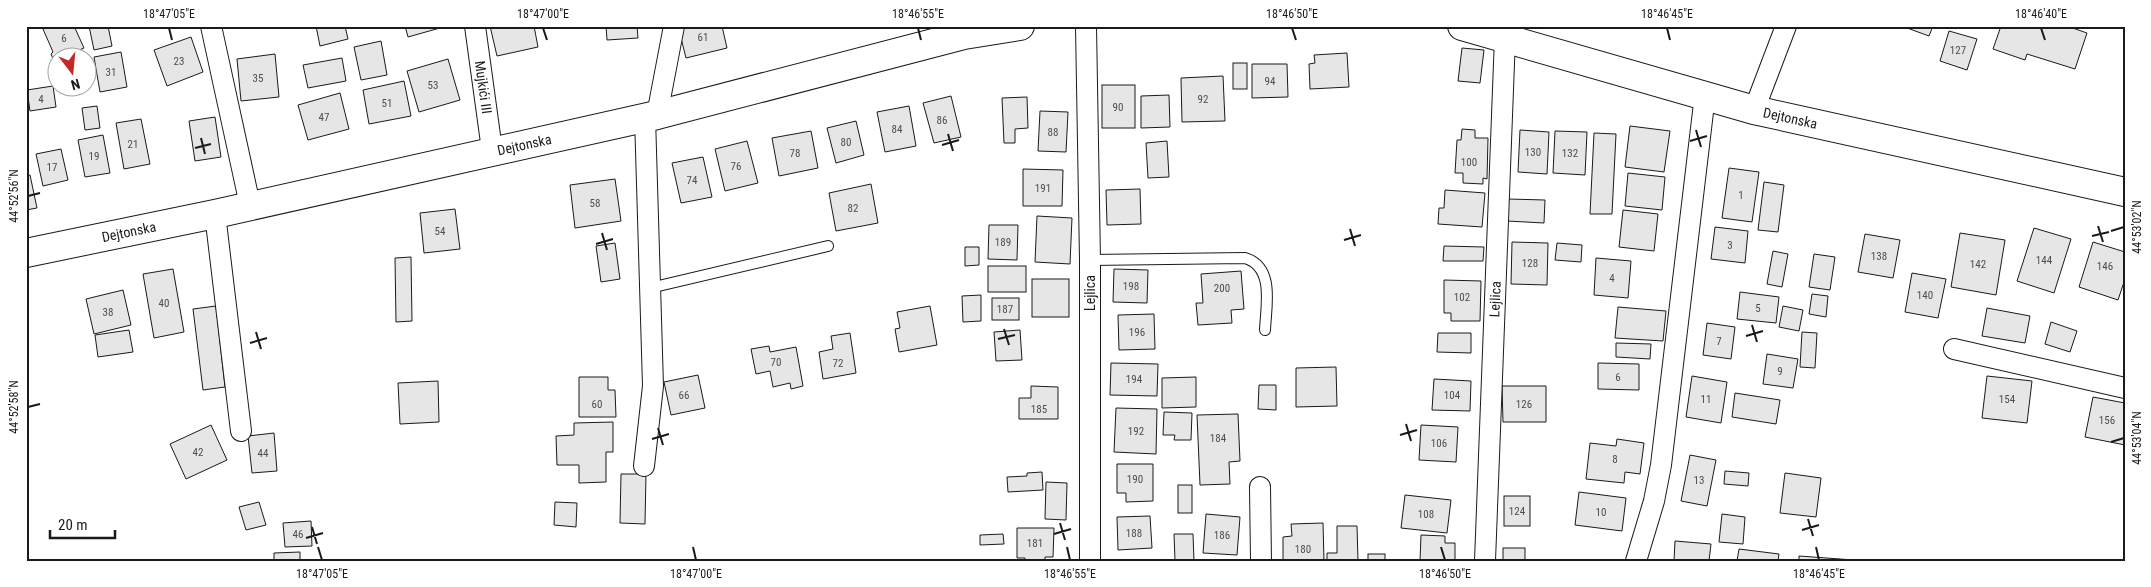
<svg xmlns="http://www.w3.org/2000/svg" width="2151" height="587" font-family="'Roboto Condensed',sans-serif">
<rect width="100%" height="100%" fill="#fff"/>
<g fill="#e6e6e6" stroke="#1a1a1a">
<polygon points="49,26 74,26 84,48 67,55 69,58 58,58 56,66 51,54 53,52 43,29"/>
<polygon points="89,26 108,26 112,46 94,50"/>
<polygon points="316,26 345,26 348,39 320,46"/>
<polygon points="405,26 447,26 408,37"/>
<polygon points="490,26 534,26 538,47 497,56"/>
<polygon points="606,26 637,26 638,38 607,40"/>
<polygon points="678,26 722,26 727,48 686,58"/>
<polygon points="1907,26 1933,26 1929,36 1907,28"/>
<polygon points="2001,26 2067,26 2087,33 2075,69 2027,54 2025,60 1993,49"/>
<polygon points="1949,31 1977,39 1967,70 1940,61"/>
<polygon points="191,37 203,72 167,86 154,50"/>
<polygon points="381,41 387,75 361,80 354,47"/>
<polygon points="1462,48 1484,50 1480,83 1458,81"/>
<polygon points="121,52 127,87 100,92 94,57"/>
<polygon points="1347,53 1349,87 1310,89 1309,64 1315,63 1314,55"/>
<polygon points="275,54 279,97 241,101 237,59"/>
<polygon points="342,58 346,81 308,88 303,65"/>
<polygon points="448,59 460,100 419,112 407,71"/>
<rect x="1233" y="63" width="14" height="26"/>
<polygon points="1252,64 1287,64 1288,97 1252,98"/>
<polygon points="1223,76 1225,121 1182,122 1181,78"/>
<polygon points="404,81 411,116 369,124 363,90"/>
<rect x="1102" y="85" width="33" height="43"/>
<polygon points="53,86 56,107 30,111 27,90"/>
<polygon points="340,93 349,129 308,140 298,105"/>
<polygon points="1169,95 1170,127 1141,128 1141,96"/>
<polygon points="951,96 961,137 934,143 923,103"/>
<polygon points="1027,97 1028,128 1015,129 1015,143 1004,143 1002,98"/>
<polygon points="97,106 100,128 85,130 82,108"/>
<polygon points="909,106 916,146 885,152 877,112"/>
<polygon points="1040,111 1068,112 1066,152 1038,151"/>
<polygon points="215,117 221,157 195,161 189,121"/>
<polygon points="141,119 150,164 124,169 116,123"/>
<polygon points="856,121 864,155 836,163 827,128"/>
<polygon points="1630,126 1670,131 1664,172 1625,167"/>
<polygon points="1462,129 1475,130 1475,138 1488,138 1487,179 1483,178 1483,184 1463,183 1463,173 1455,173 1457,140 1461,140"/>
<polygon points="1520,130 1549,132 1547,174 1518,172"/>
<polygon points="811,131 818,168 779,176 772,138"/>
<polygon points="1555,131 1587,132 1585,175 1553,173"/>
<polygon points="1594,133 1616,134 1612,214 1590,214"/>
<polygon points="103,135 110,173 85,177 78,140"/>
<polygon points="747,141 758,183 725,191 715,149"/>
<polygon points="1167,141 1169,177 1148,178 1146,143"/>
<polygon points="61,149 68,180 43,186 36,154"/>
<polygon points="703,157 712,197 681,203 672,163"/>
<polygon points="1729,168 1759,172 1752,222 1722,218"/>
<polygon points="1023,169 1063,170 1062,206 1023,206"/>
<polygon points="1628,173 1665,177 1662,210 1625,206"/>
<polygon points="30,175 37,208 26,210 26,176"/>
<polygon points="615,179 621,221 575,228 570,185"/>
<polygon points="1764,182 1784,185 1778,232 1758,230"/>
<polygon points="871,184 878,223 836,231 829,193"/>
<polygon points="1140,189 1141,224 1107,225 1106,190"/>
<polygon points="1445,190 1485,193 1482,227 1438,224 1439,208 1444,208"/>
<polygon points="1508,199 1545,200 1544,223 1507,221"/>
<polygon points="455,209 460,249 424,253 420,213"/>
<polygon points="1623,210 1658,214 1654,251 1619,247"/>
<polygon points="1037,216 1072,218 1070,264 1035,262"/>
<polygon points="989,225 1018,225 1017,260 988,259"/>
<polygon points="1715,227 1748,231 1745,263 1711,259"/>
<polygon points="2034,228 2071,239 2054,293 2017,281"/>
<polygon points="1960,233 2005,240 1996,295 1951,287"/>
<polygon points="1865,234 1900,240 1893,278 1858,272"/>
<polygon points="1512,242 1548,243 1547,285 1511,284"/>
<polygon points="2093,242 2125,252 2125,279 2118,300 2079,287"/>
<polygon points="615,243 620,279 601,282 596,246"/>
<polygon points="1557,243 1582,245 1581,262 1555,260"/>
<polygon points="1444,246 1484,247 1483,261 1443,261"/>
<polygon points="965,247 979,247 979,265 965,266"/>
<polygon points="1773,251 1788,254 1782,287 1767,284"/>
<polygon points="1814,254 1835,257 1830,290 1809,287"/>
<polygon points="411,257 412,321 396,322 395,258"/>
<polygon points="1596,258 1631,261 1628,298 1594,295"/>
<rect x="988" y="266" width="38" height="26"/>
<polygon points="173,269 184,332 154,338 143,274"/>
<polygon points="1114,269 1148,270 1147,303 1113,302"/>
<polygon points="1241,271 1244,309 1231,310 1232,323 1198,325 1196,303 1203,303 1201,274"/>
<polygon points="1912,273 1946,279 1938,318 1905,312"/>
<rect x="1032" y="279" width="37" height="38"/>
<polygon points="1444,280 1481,281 1480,321 1451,321 1451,313 1444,313"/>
<polygon points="123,290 131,325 94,334 86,299"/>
<polygon points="1740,292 1779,297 1776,323 1737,319"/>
<polygon points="1812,294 1828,296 1826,317 1809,314"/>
<polygon points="981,295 981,321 963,322 962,296"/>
<rect x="992" y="298" width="27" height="22"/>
<polygon points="216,306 225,387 203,390 193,309"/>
<polygon points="930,306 937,345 899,352 895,329 900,328 897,312"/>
<polygon points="1783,306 1803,310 1799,331 1779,327"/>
<polygon points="1618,307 1666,311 1663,341 1615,338"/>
<polygon points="1987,308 2030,316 2025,343 1982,336"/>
<polygon points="1154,314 1155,349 1119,350 1118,315"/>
<polygon points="2051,322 2077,331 2070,352 2045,344"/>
<polygon points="1707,323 1735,327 1731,359 1703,355"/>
<polygon points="129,330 133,352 98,357 95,335"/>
<polygon points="1020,330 1022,360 996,361 994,332"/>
<polygon points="1802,332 1817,333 1815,368 1800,367"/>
<polygon points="850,333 856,373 823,379 819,352 833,349 831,336"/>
<polygon points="1438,333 1471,333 1471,353 1437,352"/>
<polygon points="1616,343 1651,344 1650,359 1616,357"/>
<polygon points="769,346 770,352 796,347 803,386 791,389 790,383 773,387 770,371 756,374 751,349"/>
<polygon points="1767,354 1798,359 1793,388 1763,384"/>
<polygon points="1111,363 1158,364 1157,396 1110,395"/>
<polygon points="1598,363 1639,364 1639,390 1598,389"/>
<polygon points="1336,367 1337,406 1296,407 1296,368"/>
<polygon points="698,375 705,408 671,415 664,382"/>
<polygon points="1692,376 1727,382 1721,423 1686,417"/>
<polygon points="1987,376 2032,381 2027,423 1982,418"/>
<polygon points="579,377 608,377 608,390 615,390 616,417 579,417"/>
<polygon points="1196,377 1196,407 1162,408 1162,378"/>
<polygon points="1434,379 1471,381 1470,411 1432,410"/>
<polygon points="438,381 439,422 400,424 398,383"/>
<polygon points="1259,385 1276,385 1276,410 1258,409"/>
<polygon points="1031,386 1058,387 1058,419 1019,419 1019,398 1031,398"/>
<polygon points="1502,386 1546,386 1546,422 1503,422"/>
<polygon points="1735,393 1780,400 1776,424 1732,417"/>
<polygon points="2093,397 2125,403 2125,445 2085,437"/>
<polygon points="1116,408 1157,409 1156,454 1114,452"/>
<polygon points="1164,412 1192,413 1191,440 1174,440 1175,435 1163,435"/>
<polygon points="1238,414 1240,461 1229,462 1230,484 1200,485 1197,415"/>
<polygon points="613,422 613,452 606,452 606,482 579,483 579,465 557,465 556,436 574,435 574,423"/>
<polygon points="211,425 227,460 186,479 170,444"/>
<polygon points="1421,425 1458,427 1456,462 1419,460"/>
<polygon points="274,433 277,471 252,473 248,436"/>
<polygon points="1617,439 1644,443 1640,474 1625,472 1624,483 1586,479 1590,443 1616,446"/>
<polygon points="1690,455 1716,460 1707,506 1681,501"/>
<polygon points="1117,464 1153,464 1153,501 1126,502 1126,493 1117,493"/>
<polygon points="1725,471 1749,473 1748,486 1724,484"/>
<polygon points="1042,472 1043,490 1008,492 1007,477 1027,476 1027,473"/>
<polygon points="1785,473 1821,478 1816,517 1780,513"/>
<polygon points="621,474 646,474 645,524 620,523"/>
<polygon points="1046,482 1067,483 1066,520 1045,519"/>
<rect x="1178" y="485" width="14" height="28"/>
<polygon points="1579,492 1626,498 1622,531 1575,525"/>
<polygon points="1405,495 1451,500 1447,533 1401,528"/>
<rect x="1504" y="496" width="26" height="30"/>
<polygon points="259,502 266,525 246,530 239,507"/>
<polygon points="555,502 577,503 576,527 554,525"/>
<polygon points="1206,514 1240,517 1237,555 1203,553"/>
<polygon points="1722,514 1745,517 1743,544 1719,542"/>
<polygon points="1150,516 1152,548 1118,550 1117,517"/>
<polygon points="311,521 312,546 285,547 283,523"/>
<polygon points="1323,523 1324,561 1283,561 1283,537 1292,536 1291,524"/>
<polygon points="1337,526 1357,526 1358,561 1327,561 1327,553 1337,553"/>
<polygon points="1017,528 1054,528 1053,557 1045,557 1045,561 1025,561 1025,558 1017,558"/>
<polygon points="1003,534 1004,544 980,545 980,535"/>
<polygon points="1174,534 1193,534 1194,561 1175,561"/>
<polygon points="1421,535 1445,536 1445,543 1455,543 1455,561 1420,561"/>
<polygon points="1675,541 1711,544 1709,561 1674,561"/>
<rect x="1503" y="548" width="22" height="13"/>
<polygon points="1739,549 1779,554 1778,561 1737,561"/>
<polygon points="300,552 300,561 274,561 274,553"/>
<rect x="1368" y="554" width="17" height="7"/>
<polygon points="1799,556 1854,560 1854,561 1799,561"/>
</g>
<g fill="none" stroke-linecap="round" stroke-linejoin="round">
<defs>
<g id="lane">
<path d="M 1090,260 L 1245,258 C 1275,267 1266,306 1265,330"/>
<polyline points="650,288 828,246"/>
</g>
<g id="street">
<polyline points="211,26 250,205"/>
<path id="s1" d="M 475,26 L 492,150"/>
<polyline points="1086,26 1090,260 1090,561"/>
<polyline points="1754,110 1786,26"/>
<polyline points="657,115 674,26"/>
<polyline points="215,214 241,431"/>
<polyline points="1954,349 2125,388"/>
<polyline points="644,466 653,386 645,117"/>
<polyline points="1260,487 1261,561"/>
<path id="s2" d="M 1485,561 L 1505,37"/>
<polyline points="1636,561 1654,501 1661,465 1705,95"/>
</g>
<g id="secondary">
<path id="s3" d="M 1462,26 L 1754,110 L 2125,192"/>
<path id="s4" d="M 26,253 L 215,214 L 657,115 L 964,35 L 1020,26"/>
</g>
</defs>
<use href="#lane" stroke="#1a1a1a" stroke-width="12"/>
<use href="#street" stroke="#1a1a1a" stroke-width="22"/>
<use href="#secondary" stroke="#1a1a1a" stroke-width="30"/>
<use href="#lane" stroke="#fff" stroke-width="10"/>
<use href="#street" stroke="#fff" stroke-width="20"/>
<use href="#secondary" stroke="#fff" stroke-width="28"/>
</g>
<path fill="none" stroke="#1a1a1a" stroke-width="2" d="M 169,28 L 172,40M 543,28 L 547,40M 918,28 L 921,40M 1292,28 L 1296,40M 1667,28 L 1670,40M 2041,28 L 2045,40M 1696,130 L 1701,147M 948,134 L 953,151M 201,138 L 205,154M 1690,141 L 1707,136M 942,145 L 959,140M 195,148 L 211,144M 28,196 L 40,193M 2098,226 L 2103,242M 1350,229 L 1355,246M 2111,231 L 2124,227M 602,233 L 607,250M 2092,236 L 2109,232M 1344,240 L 1361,235M 596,244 L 613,239M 1752,325 L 1757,342M 1004,329 L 1009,345M 256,332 L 261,349M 1746,336 L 1763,331M 998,339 L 1015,335M 250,343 L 267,338M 28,407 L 40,404M 1406,424 L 1411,441M 658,428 L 663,445M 1400,435 L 1417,430M 652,439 L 669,434M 2111,442 L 2124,438M 1808,519 L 1813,536M 1060,523 L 1065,540M 312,527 L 317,544M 1802,530 L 1819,525M 1054,534 L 1071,529M 306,538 L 323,533M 318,547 L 322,560M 693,547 L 696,560M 1067,547 L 1070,560M 1441,547 L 1445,560M 1816,547 L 1819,560"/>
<g text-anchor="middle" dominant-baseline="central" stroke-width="4" stroke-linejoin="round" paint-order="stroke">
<g font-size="11" fill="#4d4d4d">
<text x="703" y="37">61</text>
<text x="64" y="38">6</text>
<text x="1958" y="50">127</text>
<text x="179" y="61">23</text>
<text x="111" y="72">31</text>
<text x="258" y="78">35</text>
<text x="1270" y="81">94</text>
<text x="433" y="85">53</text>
<text x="41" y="99">4</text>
<text x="1203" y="99">92</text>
<text x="387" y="103">51</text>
<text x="1118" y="107">90</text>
<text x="324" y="117">47</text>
<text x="942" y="120">86</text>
<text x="897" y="129">84</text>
<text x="1053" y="132">88</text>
<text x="846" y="142">80</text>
<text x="133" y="144">21</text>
<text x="1533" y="152">130</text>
<text x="795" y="153">78</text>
<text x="1570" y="153">132</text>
<text x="94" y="156">19</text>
<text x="1469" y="162">100</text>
<text x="736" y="166">76</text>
<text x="52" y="167">17</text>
<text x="692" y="180">74</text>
<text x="1043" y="188">191</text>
<text x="1741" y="195">1</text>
<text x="595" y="203">58</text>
<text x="853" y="208">82</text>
<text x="440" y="231">54</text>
<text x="1003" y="242">189</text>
<text x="1730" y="245">3</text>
<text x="1879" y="256">138</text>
<text x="2044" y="260">144</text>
<text x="1530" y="263">128</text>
<text x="1978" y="264">142</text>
<text x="2105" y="266">146</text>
<text x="1612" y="278">4</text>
<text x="1131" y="286">198</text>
<text x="1222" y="288">200</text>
<text x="1925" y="295">140</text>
<text x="1462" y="297">102</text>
<text x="164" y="303">40</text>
<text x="1758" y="308">5</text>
<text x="1005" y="309">187</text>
<text x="108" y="312">38</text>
<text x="1137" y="332">196</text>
<text x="1719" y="341">7</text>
<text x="776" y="362">70</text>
<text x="838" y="363">72</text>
<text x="1780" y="371">9</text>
<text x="1618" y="377">6</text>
<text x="1134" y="379">194</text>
<text x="684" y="395">66</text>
<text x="1452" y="395">104</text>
<text x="1706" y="399">11</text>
<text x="2007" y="399">154</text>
<text x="597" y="404">60</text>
<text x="1524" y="404">126</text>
<text x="1039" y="409">185</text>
<text x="2107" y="420">156</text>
<text x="1136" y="431">192</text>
<text x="1218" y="438">184</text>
<text x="1439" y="443">106</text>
<text x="198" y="452">42</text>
<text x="263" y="453">44</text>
<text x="1615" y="459">8</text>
<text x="1135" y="479">190</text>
<text x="1699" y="480">13</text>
<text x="1517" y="511">124</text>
<text x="1601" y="512">10</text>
<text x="1426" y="514">108</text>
<text x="1134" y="533">188</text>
<text x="298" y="534">46</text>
<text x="1222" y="535">186</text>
<text x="1035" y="543">181</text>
<text x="1303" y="549">180</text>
</g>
<g font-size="14" fill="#1a1a1a" stroke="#fff">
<text stroke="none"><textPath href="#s1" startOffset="62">Mujkići III</textPath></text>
<text stroke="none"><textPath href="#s3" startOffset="341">Dejtonska</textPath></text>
<text stroke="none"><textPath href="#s4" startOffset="510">Dejtonska</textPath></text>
<text stroke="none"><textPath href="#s4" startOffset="105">Dejtonska</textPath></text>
<text transform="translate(1090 293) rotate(-90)">Lejlica</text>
<text stroke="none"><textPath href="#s2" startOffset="262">Lejlica</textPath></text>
</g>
</g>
<rect width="2151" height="587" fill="none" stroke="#ffffff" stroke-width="55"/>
<g transform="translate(72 72) rotate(164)"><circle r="24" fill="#ffffff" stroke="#a3a3a3"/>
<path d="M0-4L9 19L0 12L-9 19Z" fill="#c62828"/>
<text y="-8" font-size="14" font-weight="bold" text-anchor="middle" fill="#1a1a1a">N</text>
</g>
<path d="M50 530v8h65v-8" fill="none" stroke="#1a1a1a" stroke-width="2.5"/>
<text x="58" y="530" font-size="15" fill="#1a1a1a" stroke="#ffffff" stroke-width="4" paint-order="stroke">20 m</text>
<rect x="28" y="28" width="2096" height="532" fill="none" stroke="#1a1a1a" stroke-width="2"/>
<g font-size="12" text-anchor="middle" fill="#1a1a1a">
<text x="169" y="18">18°47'05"E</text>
<text x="543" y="18">18°47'00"E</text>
<text x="918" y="18">18°46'55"E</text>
<text x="1292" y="18">18°46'50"E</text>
<text x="1667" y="18">18°46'45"E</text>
<text x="2041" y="18">18°46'40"E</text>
<text transform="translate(14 196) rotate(-90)" y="4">44°52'56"N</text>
<text transform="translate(2137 227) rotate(-90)" y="4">44°53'02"N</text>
<text transform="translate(14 407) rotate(-90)" y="4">44°52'58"N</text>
<text transform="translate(2137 438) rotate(-90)" y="4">44°53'04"N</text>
<text x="322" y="578">18°47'05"E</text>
<text x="696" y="578">18°47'00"E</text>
<text x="1070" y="578">18°46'55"E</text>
<text x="1445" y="578">18°46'50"E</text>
<text x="1819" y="578">18°46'45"E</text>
</g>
</svg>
